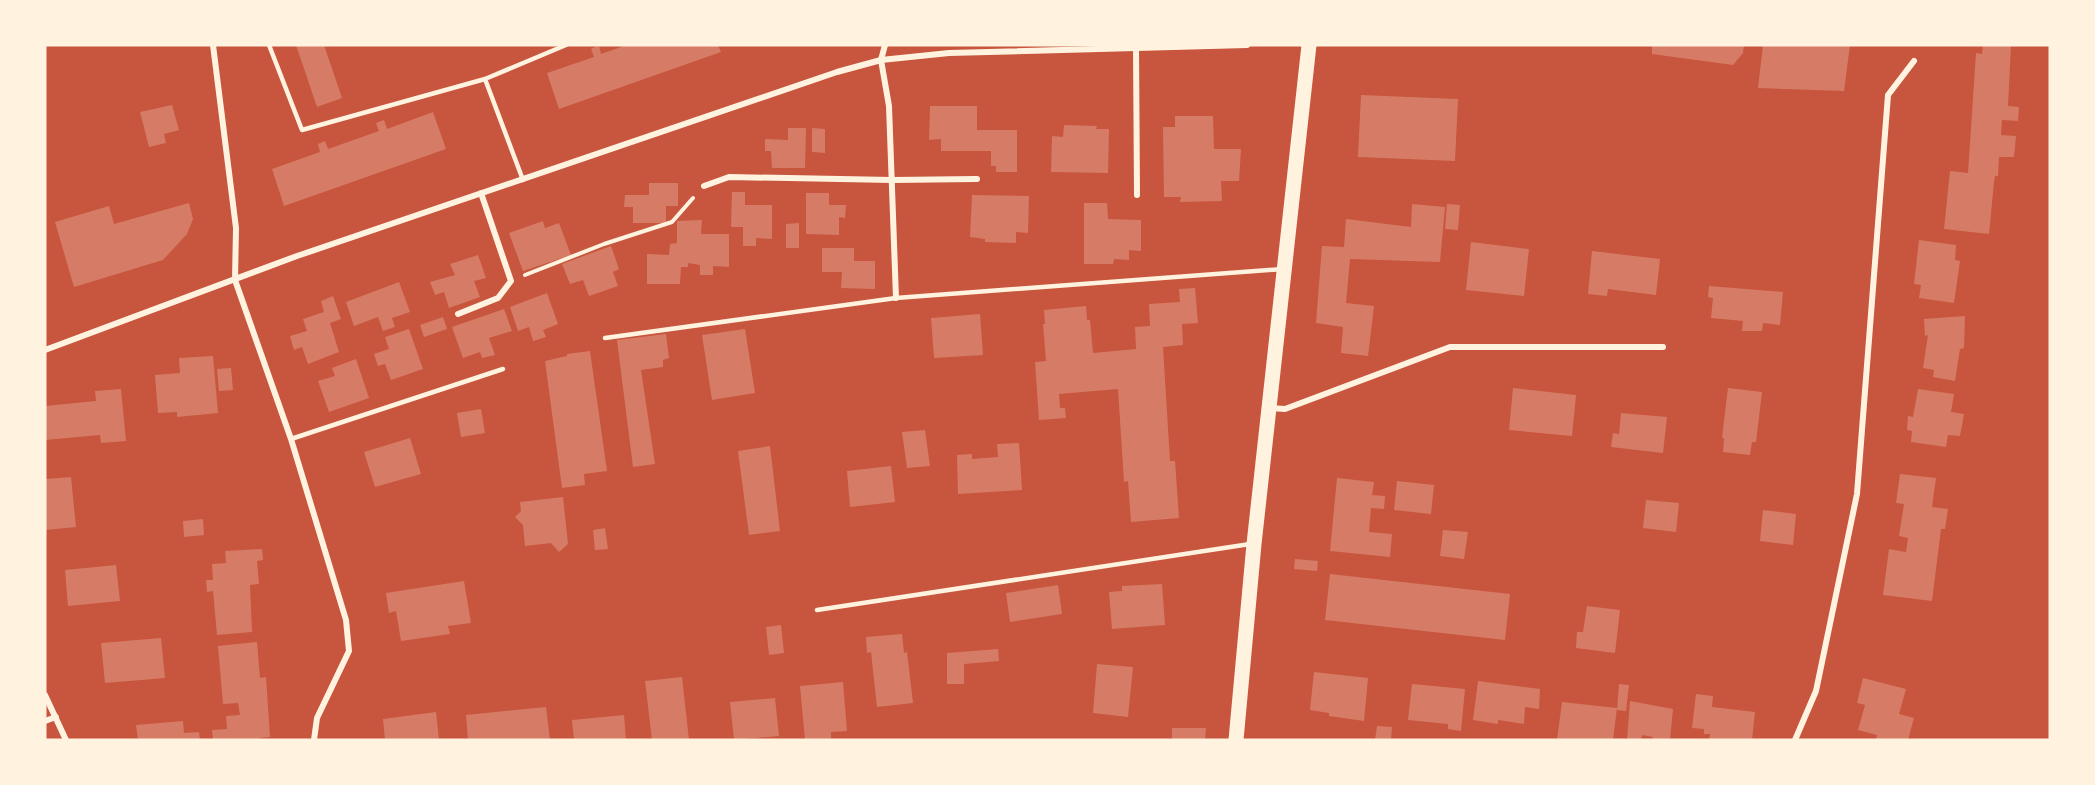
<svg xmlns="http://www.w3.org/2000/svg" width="2095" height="785" font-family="Montserrat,sans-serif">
<rect width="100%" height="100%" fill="#c8553d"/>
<g fill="#d67c66">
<polygon points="296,45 324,45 342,98 317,107"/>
<polygon points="627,45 718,45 721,52 559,109 547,73 594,57 591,49 595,47 599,46 601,54"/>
<polygon points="1652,45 1744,45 1743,53 1733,65 1652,54"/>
<polygon points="1763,45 1850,45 1844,91 1758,88"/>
<polygon points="1983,45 2011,45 2008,106 2019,107 2018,121 2002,120 2001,135 2016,136 2014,157 1999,157 1998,176 1995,176 1994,182 1989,234 1944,229 1950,171 1968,173 1976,53 1982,54"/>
<polygon points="1361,95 1458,99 1455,161 1358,157"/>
<polygon points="172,105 179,130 164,134 166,143 149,147 140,112"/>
<polygon points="930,106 977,106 977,130 1017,130 1017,172 996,172 996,166 991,166 991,151 941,151 941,139 929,140"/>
<polygon points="433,112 446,149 284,206 272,169 320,152 318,144 325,141 328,149 379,131 376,123 384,120 387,129"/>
<polygon points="1175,116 1213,116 1214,149 1241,149 1239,181 1221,181 1222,201 1180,202 1181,197 1164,197 1163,127 1175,127"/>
<polygon points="1064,125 1097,126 1096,129 1109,129 1108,173 1051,172 1052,136 1063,137"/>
<polygon points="788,128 806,128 805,168 772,168 771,151 765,151 765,139 788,140"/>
<polygon points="812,128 825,129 825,153 812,152"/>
<polygon points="649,183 678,183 678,206 666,206 666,223 633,223 633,207 624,207 625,195 649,195"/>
<polygon points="732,192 745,192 745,205 772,205 772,239 756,238 756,246 743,246 743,227 731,227"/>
<polygon points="806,193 829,193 829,205 846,205 845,218 839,217 839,235 806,234"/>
<polygon points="972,195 1029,196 1028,233 1016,232 1016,243 985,242 985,239 970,237"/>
<polygon points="189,203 193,219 187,234 163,260 74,287 55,222 109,206 114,224"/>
<polygon points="1084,203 1107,203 1108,219 1141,220 1141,251 1129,250 1129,260 1114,259 1113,264 1084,264"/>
<polygon points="1412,204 1445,207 1440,262 1350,259 1346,303 1374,306 1368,356 1341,353 1343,327 1316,323 1322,246 1344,247 1346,219 1411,227"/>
<polygon points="1447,204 1460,205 1458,230 1445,229"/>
<polygon points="702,220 701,234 729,234 729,267 713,266 713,275 700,275 700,265 688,263 688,267 681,267 680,284 647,284 647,254 669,255 670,244 677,243 677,221"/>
<polygon points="543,221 545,228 559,223 571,255 523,271 509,233"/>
<polygon points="799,223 799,248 786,248 786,224"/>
<polygon points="1919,240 1956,245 1955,260 1960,261 1954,303 1919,298 1921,285 1914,284"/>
<polygon points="1471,242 1529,249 1524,296 1466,290"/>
<polygon points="611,246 619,269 613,272 618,286 589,296 583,280 570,284 562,264"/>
<polygon points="822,248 854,248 854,261 875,261 875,289 841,288 842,272 822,272"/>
<polygon points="1592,251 1660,259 1656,295 1608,289 1607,296 1588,294"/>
<polygon points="478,255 486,278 474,281 480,297 449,308 444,292 435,295 430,282 455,275 450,264"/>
<polygon points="399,282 410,312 392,318 395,327 383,331 378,317 354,326 346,302"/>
<polygon points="1709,286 1783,292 1780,325 1763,323 1762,331 1742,331 1743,321 1711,318 1713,298 1708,297"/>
<polygon points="1195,288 1198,323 1182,324 1183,345 1163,347 1170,461 1175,461 1179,518 1131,522 1128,481 1124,482 1118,389 1059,394 1060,408 1065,408 1066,418 1039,420 1035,362 1046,361 1043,324 1045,324 1044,310 1086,306 1087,320 1090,320 1093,353 1136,349 1135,327 1150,326 1149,304 1180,302 1179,289"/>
<polygon points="547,293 558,324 543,330 546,337 533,341 529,327 518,331 510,307"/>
<polygon points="333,296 341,319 330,323 339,352 308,364 302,347 294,350 290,336 307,331 303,319 324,312 321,301"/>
<polygon points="504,309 512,331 489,338 495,355 482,358 480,352 463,358 452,327"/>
<polygon points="980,314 983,355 934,358 931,318"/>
<polygon points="1965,316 1964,348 1960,349 1955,381 1933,377 1934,370 1923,368 1928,335 1925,336 1924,319"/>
<polygon points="443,317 447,329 424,337 420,325"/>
<polygon points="409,329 423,369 391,380 385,364 378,366 374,354 389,349 385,337"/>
<polygon points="745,329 755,393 712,400 702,335"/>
<polygon points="666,334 669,358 663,360 663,367 641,370 655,464 633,467 617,340"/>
<polygon points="590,351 607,471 584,474 585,485 562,488 545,361 567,356 567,354"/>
<polygon points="213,356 218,413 177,417 177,412 158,413 155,375 180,373 179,358"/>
<polygon points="356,359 369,398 329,412 318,381 335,376 332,368"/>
<polygon points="231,368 233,390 219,391 217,369"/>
<polygon points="1513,388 1576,395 1572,436 1509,430"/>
<polygon points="1728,388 1762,392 1756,442 1752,442 1750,455 1723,452 1724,438 1722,438"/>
<polygon points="121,389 126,441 101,443 100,435 45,440 45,406 96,401 95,391"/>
<polygon points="1918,389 1954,394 1951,412 1964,414 1960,436 1948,435 1946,447 1911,442 1912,431 1907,430 1908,416 1913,417"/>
<polygon points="481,409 485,433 461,437 457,413"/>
<polygon points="1621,413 1667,417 1663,453 1611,447 1613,433 1619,434"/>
<polygon points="925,430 930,466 907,468 902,432"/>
<polygon points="410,438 421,474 375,487 364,452"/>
<polygon points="1019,443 1022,490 958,494 957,455 972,454 972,459 998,457 997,444"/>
<polygon points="770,446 780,531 749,535 738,451"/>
<polygon points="891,466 895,502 850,507 847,471"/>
<polygon points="1900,474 1936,478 1932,507 1948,509 1945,529 1941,529 1932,601 1883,595 1889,549 1906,552 1908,538 1899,536 1904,504 1896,503"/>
<polygon points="71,477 76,527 45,530 45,479"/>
<polygon points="1337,478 1374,482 1372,495 1385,496 1384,509 1371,508 1369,532 1392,534 1390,557 1330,551"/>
<polygon points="1397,481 1434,485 1431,514 1394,510"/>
<polygon points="563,497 568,544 559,552 551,543 525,546 523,525 515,517 521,511 520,502"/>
<polygon points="1646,500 1679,503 1676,532 1643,528"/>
<polygon points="1763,510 1796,514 1793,545 1760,541"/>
<polygon points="203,519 204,535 184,537 183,521"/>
<polygon points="605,528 608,549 595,550 593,530"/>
<polygon points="1443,530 1468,532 1464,559 1440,556"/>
<polygon points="262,549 263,560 257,561 259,584 250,585 252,632 217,635 213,591 207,592 206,580 213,580 212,564 226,563 225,551"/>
<polygon points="1295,559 1318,561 1317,571 1294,569"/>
<polygon points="116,565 120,601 68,606 65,570"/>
<polygon points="1330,574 1510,594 1505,640 1325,620"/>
<polygon points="464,581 471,623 448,626 450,634 401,641 396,611 389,613 386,593"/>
<polygon points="1162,584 1165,625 1112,629 1109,592 1122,591 1122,586"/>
<polygon points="1058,585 1062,614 1010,622 1006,593"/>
<polygon points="1587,606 1620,610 1615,653 1576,648 1577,632 1583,632"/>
<polygon points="781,625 784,653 769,655 766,627"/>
<polygon points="902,634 904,653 907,652 913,703 877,707 871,652 867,653 866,637"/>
<polygon points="161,638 165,678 105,683 101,643"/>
<polygon points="257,642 260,678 266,677 270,737 260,738 260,740 213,740 212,730 227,729 226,716 240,715 238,703 223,704 218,646"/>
<polygon points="998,649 999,661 964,664 964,684 947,684 947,653"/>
<polygon points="1097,664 1133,667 1128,717 1093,713"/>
<polygon points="1314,672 1368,678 1364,721 1329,716 1329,713 1310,710"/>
<polygon points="682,677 689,740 652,740 645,681"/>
<polygon points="1863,678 1906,689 1899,714 1914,718 1908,740 1876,740 1877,735 1858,730 1865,705 1857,703"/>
<polygon points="1478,681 1540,689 1539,709 1525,707 1524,724 1498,720 1498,724 1473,720"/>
<polygon points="843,682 847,731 831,732 831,740 805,740 800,686"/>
<polygon points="1412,684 1465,689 1461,731 1448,729 1448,724 1408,720"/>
<polygon points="1619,684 1629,685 1626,711 1617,710"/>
<polygon points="1696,694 1713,696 1712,707 1755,712 1752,740 1709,740 1710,734 1704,734 1704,729 1692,728"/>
<polygon points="775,698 779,736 734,740 730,702"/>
<polygon points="1630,701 1673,709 1670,740 1652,740 1653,737 1642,735 1641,740 1627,740"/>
<polygon points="1562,702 1617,708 1613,740 1557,740"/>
<polygon points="546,707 550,740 468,740 466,715"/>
<polygon points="436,712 439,740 385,740 383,719"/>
<polygon points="624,715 626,740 574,740 572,720"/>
<polygon points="183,721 184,733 199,732 200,740 138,740 136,725"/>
<polygon points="1377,726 1392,727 1391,740 1375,740"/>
<polygon points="1172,728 1206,728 1205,740 1172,740"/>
</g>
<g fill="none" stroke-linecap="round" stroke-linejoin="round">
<polyline stroke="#fff3e0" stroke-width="4" points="525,275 604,244 672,222 693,198"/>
<g stroke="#fff3e0" stroke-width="4.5">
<polyline points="269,45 302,130 485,79 566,45"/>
<polyline points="485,79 523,180"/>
<polyline points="605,338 896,298 1283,269"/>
<polyline points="291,439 503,369"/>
<polyline points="817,610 1250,544"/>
</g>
<g stroke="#fff3e0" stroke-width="6">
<polyline points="213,45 236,228 235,280 291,439 346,620 349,651 317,718 314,740"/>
<polyline points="885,45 881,60 889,106 896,298"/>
<polyline points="1136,47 1137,195"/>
<polyline points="704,186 729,177 892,180 977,179"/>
<polyline points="458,314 498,298 511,281 481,193"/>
<polyline points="45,350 297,256 837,72 881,60 949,53 1247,45"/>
<polyline points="1269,408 1285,409 1450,347 1663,347"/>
<polyline points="45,695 66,740"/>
<polyline points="45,721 56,717"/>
<polyline points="1795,740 1816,691 1857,494 1888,95 1914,61"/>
</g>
<polyline stroke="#fff3e0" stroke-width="15" points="1236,740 1254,544 1309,45"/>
</g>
<rect width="2095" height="785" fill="none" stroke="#fff3e0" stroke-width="93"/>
</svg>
